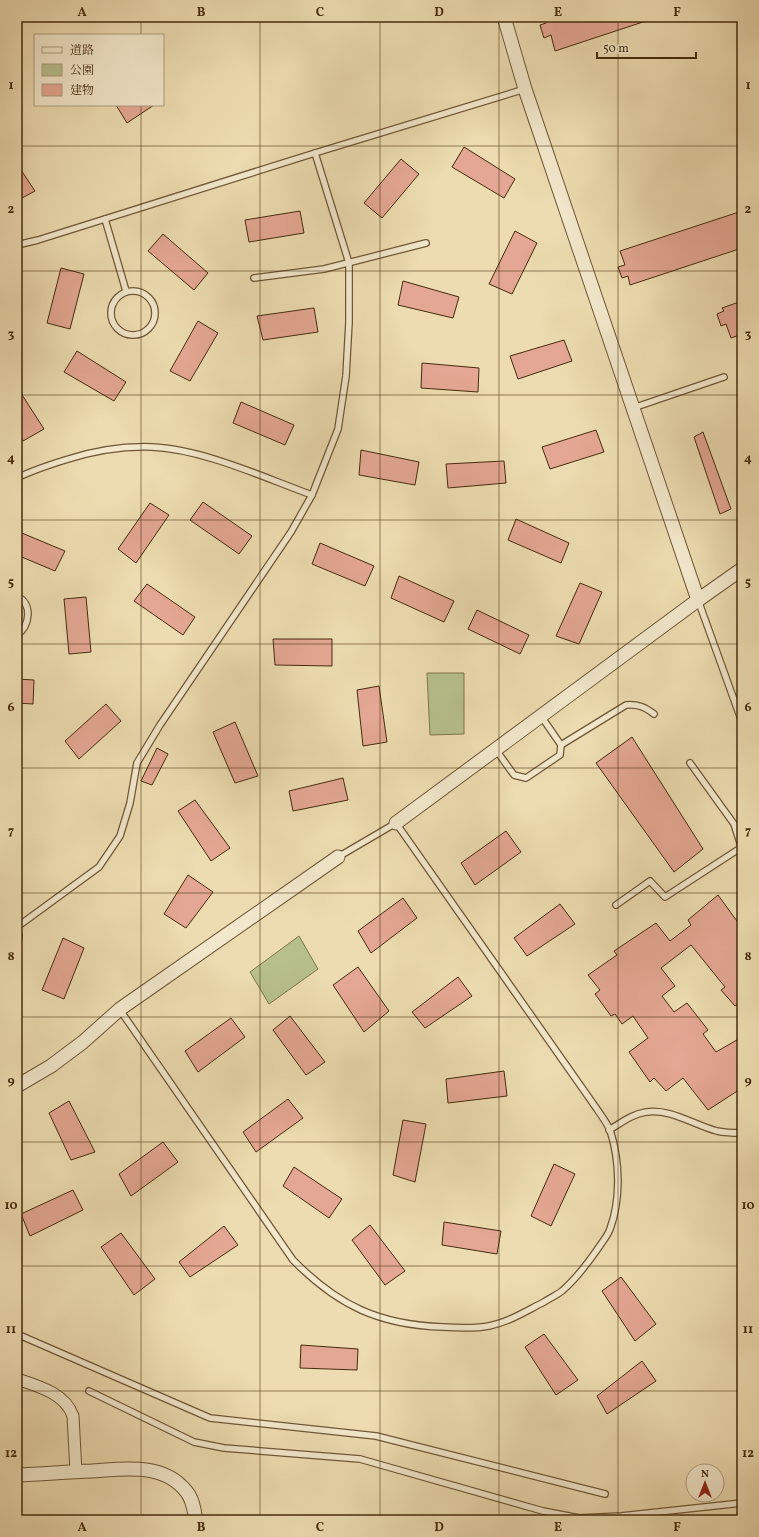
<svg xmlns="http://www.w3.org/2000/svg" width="759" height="1537" font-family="Vollkorn,'Noto Serif JP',serif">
<rect width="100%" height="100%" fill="#eddcb1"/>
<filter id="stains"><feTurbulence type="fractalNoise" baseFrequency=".005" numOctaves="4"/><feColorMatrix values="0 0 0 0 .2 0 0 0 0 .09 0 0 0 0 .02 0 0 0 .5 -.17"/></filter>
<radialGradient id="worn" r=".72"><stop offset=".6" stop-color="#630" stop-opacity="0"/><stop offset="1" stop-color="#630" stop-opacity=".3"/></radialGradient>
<g fill="#b7c08d" stroke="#7e764d">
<polygon points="427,673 464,673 464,734 430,735"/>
<polygon points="299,936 318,969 269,1004 250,972"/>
</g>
<g fill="#e4a793" stroke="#452b0d">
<polygon points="545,17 652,17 652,19 555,51 551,35 544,38 540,25 546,23"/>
<polygon points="116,105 154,105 127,123"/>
<polygon points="464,147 515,179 504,198 452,167"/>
<polygon points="401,159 419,174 382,218 364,203"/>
<polygon points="17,164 35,191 22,198 17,189"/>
<polygon points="300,211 304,233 249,242 245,220"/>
<polygon points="742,211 742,248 630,285 628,276 622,278 618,267 625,265 620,251"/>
<polygon points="515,231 537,243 512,294 489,284"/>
<polygon points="163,234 208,273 194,290 148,251"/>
<polygon points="61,268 84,274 70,329 47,323"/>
<polygon points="403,281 459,297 453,318 398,305"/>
<polygon points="742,301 742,334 731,338 726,324 721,326 717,314 724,311 722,308"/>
<polygon points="314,308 318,332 263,340 257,316"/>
<polygon points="198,321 218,333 190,381 170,371"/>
<polygon points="564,340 572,361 518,379 510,356"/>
<polygon points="77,351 126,382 114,401 64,372"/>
<polygon points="422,363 479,368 478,392 421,388"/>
<polygon points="17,387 44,429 23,441 17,430"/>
<polygon points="241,402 294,425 285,445 233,423"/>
<polygon points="596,430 604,452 550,469 542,447"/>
<polygon points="703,432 731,509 720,514 694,437"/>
<polygon points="361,450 419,462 415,485 359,475"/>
<polygon points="504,461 506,483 448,488 446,464"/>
<polygon points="203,502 252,536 239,554 190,520"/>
<polygon points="150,503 169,515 136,563 118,549"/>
<polygon points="516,519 569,543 561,563 508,540"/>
<polygon points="17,531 65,551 55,571 17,555"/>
<polygon points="320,543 374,566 365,586 312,564"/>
<polygon points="399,576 454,601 444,622 391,598"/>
<polygon points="580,583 602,592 579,644 556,636"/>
<polygon points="147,584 195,617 183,635 134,601"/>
<polygon points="86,597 91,652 69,654 64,599"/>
<polygon points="477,610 529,635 520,654 468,629"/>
<polygon points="273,639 332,639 332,666 275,665"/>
<polygon points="17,679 34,680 33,704 17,703"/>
<polygon points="379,686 387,742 363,746 357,690"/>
<polygon points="106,704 121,721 79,759 65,741"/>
<polygon points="235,722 258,776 235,783 213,732"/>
<polygon points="632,737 703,849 674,872 596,763"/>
<polygon points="157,748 168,754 152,785 141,781"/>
<polygon points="343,778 348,800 293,811 289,791"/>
<polygon points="195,800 230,848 211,861 178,811"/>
<polygon points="506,831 521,852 475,885 461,863"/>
<polygon points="188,875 213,892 186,928 164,914"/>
<polygon points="718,895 742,928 742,1001 735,1006 721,990 725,987 691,945 661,968 675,986 662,996 674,1012 687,1003 708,1030 703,1034 716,1052 742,1037 742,1088 708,1110 683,1078 666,1091 654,1078 650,1082 629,1052 648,1038 633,1016 622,1024 615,1014 611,1016 595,994 600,990 588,975 617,955 614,951 656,923 670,941 691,925 688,920"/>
<polygon points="403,898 417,918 371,953 358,931"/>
<polygon points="560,904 575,924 527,956 514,938"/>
<polygon points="63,938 84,948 64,999 42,990"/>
<polygon points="358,967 389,1011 364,1032 333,985"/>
<polygon points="458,977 472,996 425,1028 412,1012"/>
<polygon points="290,1016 325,1062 306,1075 273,1030"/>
<polygon points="231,1018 245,1037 198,1072 185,1051"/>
<polygon points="504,1071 507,1096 448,1103 446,1079"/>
<polygon points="288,1099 303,1118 256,1152 243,1132"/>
<polygon points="69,1101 95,1152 71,1160 49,1113"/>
<polygon points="403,1120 426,1124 415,1182 393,1175"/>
<polygon points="163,1142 178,1162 131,1196 119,1174"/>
<polygon points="554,1164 575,1174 551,1226 531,1216"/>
<polygon points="294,1167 342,1199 329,1218 283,1186"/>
<polygon points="73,1190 83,1210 30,1236 21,1214"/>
<polygon points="444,1222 501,1231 497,1254 442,1245"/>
<polygon points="370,1225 405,1271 385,1285 352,1240"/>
<polygon points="224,1226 238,1245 190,1277 179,1262"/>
<polygon points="121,1233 155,1279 134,1295 101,1247"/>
<polygon points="621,1277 656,1324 635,1341 602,1291"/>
<polygon points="544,1334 578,1380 556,1395 525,1347"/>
<polygon points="301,1345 358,1349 357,1370 300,1368"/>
<polygon points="642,1361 656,1381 607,1414 597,1396"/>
</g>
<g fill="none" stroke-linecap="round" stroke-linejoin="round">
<defs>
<g id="service">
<polyline points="105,219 126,291"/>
<polyline points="17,245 38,240 315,153 525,89"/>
<polyline points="254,278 324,269 426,243"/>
<circle cx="133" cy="313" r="22"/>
<polyline points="633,408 724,377"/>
<path d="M 17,478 C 33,470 49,465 65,460 C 93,451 123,446 152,447 C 203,449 265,478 312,495"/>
<path d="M 17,596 C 33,604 30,626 17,635"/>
<polyline points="698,600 742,722"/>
<path d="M 561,745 L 626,705 C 638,704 645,707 654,714"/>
<polyline points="496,750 514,775 526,778 560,755 561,745 541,716"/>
<polyline points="690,763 734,824 742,849"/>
<polyline points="616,905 650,881 665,897 742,847"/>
<polyline points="17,927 99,867 120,836 130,803 137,763 160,725 291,532 312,495 338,429 346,376 349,322 349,263 315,153"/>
<polyline points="17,930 19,936 17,947"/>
<path d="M 120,1010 L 293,1260 C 338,1306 380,1325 443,1327 C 458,1328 474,1329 489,1326 C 509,1322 526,1311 544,1302 C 550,1298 557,1295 562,1291 C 577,1278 588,1263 599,1247 C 603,1241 608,1235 610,1229 C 621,1199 620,1161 610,1130 C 606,1121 598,1111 592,1102 L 396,823 L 338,857"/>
<path d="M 609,1130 C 621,1123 632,1114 646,1112 C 670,1108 694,1125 717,1131 C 726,1133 733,1133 742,1133"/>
<polyline points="17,1334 210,1418 376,1436 605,1494"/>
<polyline points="89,1391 194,1442 224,1448 360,1459 543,1511 579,1518 621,1516 742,1503"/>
</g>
<path id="minor" d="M 17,1379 C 38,1386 65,1393 73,1416 L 76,1472"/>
<g id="tertiary">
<polyline points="504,17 525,89 698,600"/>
<polyline points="396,823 698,600 742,569"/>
<polyline points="17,1086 51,1066 83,1042 120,1009 338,857"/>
<path d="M 17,1475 C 42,1474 66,1472 91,1471 C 123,1469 163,1462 186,1491 C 193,1499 194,1510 196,1520"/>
</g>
</defs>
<use href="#service" stroke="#6f5736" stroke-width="8"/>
<use href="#minor" stroke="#6f5736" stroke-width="13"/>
<use href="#tertiary" stroke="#6f5736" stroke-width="15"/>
<use href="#service" stroke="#f3e8cc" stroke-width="5.5"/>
<use href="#minor" stroke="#f3e8cc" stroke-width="11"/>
<use href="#tertiary" stroke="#f3e8cc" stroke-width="13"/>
</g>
<path fill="none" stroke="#452b0d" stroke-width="1" stroke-opacity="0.55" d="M 141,17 L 141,35M 260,17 L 260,1520M 380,17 L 380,1520M 499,17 L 499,1520M 618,17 L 618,1520M 141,105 L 141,1520M 17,146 L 742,146M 17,271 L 742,271M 17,395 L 742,395M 17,520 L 742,520M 17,644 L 742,644M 17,768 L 742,768M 17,893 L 742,893M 17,1017 L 742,1017M 17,1142 L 742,1142M 17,1266 L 742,1266M 17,1391 L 742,1391"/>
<rect width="759" height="1537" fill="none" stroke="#eddcb1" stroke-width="44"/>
<rect x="34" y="34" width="130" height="72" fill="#f3e8cc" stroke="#ad9c80"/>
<rect x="42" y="47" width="20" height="6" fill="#f3e8cc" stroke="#ad9c80"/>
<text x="70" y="54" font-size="12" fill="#452b0d">道路</text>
<rect x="42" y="64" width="20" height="12" fill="#b7c08d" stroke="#ad9c80"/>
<text x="70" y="74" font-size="12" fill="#452b0d">公園</text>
<rect x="42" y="84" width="20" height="12" fill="#e4a793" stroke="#ad9c80"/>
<text x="70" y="94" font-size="12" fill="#452b0d">建物</text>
<g transform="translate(705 1483)"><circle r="19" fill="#f3e8cc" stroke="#ad9c80"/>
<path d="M0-3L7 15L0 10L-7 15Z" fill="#8f2418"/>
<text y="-6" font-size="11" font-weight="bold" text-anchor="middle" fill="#452b0d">N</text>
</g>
<path d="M597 52v6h99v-6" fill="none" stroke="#452b0d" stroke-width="2"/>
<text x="603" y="52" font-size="12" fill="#452b0d" stroke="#f3e8cc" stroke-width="3" paint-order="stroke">50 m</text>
<rect x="22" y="22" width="715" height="1493" fill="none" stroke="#452b0d" stroke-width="1.5"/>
<g font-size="13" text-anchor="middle" font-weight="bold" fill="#452b0d">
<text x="82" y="16">A</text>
<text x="201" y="16">B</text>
<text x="320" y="16">C</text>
<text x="439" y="16">D</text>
<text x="558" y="16">E</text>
<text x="677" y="16">F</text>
<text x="11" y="89">1</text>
<text x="748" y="89">1</text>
<text x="11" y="213">2</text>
<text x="748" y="213">2</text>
<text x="11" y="338">3</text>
<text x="748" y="338">3</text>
<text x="11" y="462">4</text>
<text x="748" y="462">4</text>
<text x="11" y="586">5</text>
<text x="748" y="586">5</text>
<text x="11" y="711">6</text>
<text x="748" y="711">6</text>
<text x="11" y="835">7</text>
<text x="748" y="835">7</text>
<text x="11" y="960">8</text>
<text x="748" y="960">8</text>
<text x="11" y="1084">9</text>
<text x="748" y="1084">9</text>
<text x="11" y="1209">10</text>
<text x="748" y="1209">10</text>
<text x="11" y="1333">11</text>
<text x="748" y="1333">11</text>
<text x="11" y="1457">12</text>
<text x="748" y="1457">12</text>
<text x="82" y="1531">A</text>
<text x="201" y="1531">B</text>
<text x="320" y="1531">C</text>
<text x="439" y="1531">D</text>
<text x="558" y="1531">E</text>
<text x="677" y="1531">F</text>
</g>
<rect width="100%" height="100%" filter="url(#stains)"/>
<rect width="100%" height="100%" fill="url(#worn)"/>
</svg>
